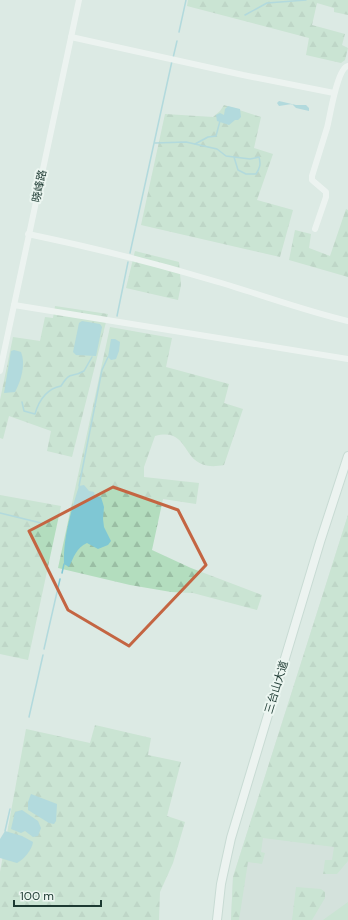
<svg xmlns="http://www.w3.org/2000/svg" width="348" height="920" font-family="'DM Sans','Noto Sans SC',sans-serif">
<defs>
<pattern id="forest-firs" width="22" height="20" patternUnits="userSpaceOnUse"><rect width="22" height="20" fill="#b3ddbe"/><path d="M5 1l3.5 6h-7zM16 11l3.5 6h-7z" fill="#9abea4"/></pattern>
</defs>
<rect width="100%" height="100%" fill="#dceae4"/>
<polygon fill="#cadad3" points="348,515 348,920 231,920 233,877"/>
<g fill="url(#forest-firs)">
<polygon points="188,0 348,0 348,15 334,12 334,8 317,3 312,25 345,34 342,45 348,48 345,60 341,63 306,55 309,38 187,6"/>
<polygon points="224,105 261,117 254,148 273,154 257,200 293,210 280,257 141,225 165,114 213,117 220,111"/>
<polygon points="346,209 348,210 348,277 289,260 295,230 311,234 309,248 330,256"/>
<polygon points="135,251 179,262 181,285 178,300 126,288"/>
<polygon points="55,306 108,314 72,457 47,451 51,431 9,416 3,439 0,438 0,400 13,337 40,341 45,317 53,318"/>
<path d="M 110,327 L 172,338 L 166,367 L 229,384 L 224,403 L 243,409 L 224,465 C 177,474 195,426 155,436 L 144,467 L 144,477 L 199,483 L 196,504 L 163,499 L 152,550 L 191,568 L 262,595 L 257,610 L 193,593 L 171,592 L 130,585 L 58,568 Z"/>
<polygon points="0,495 61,506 28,660 0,654"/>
<polygon points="348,515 348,861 337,874 323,874 325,860 332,860 334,847 263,838 261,852 265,853 262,864 248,862 239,920 231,920 233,877"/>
<polygon points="95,725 151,738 148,755 181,762 167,816 185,822 173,863 160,892 159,920 0,920 0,872 26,729 90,743"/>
<polygon points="296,887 321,889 325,892 325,898 312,920 292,920"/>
</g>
<polygon fill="#b3ddbe" points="348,902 348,920 323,920"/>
<g fill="#7fc7d4">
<polygon points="279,101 296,105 306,105 309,108 309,111 296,108 292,104 279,106 277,103"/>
<polygon points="228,106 240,109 241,117 238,120 235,120 229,125 217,121 216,115 220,113 224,115 225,109"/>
<polygon points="82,321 100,324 102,327 96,356 76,355 73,352 79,323"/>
<polygon points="111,339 115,339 120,342 119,351 116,359 111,360 108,357"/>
<path d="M 14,350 L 21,352 C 26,364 21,381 15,392 L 4,393 L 11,351 Z"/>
<path d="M 84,485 L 89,491 L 94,492 L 95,496 L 101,497 L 104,507 L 103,519 L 104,527 L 111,541 L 108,545 L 98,549 L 87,543 C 76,548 74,557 69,567 L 64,564 C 63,538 71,511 79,486 Z"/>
<polygon points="31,794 57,804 56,821 54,824 49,823 28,810 28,802"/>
<polygon points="22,810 38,821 41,828 38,836 33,837 25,831 21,833 11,829 15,812"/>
<path d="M 5,831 L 22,836 L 33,842 C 32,850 24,859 17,863 L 0,858 L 0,839 Z"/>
</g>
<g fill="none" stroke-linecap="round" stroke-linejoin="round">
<g stroke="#7fc7d4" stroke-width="1.5">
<polyline points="245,15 267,3 306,0"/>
<polyline points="179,32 186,0"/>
<polyline points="173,58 177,41"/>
<path d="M 155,143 L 186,142 L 217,149 L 226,156 L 250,159 L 259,157 C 261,164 260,168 256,174 L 246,174 L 238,170 L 234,157"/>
<polyline points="195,144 208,137 216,136 220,121"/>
<polyline points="130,253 172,61"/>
<polyline points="117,316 128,262"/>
<path d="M 22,402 L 24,411 L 35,414 C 39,400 46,389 61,386 C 71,370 70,379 84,371 L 92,357"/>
<polyline points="79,486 102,370 108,357"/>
<polyline points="0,513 41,523"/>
<polyline points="62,573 64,564"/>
<polyline points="44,649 60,579"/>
<polyline points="29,717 43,655"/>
<polyline points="5,831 10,809"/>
</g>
<defs>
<polyline id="secondary" points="217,920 221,884 231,838 320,542 348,456"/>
</defs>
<use href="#secondary" stroke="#afcac0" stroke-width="10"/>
<g stroke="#fff" stroke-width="6">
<polyline points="71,37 243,75 334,93"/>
<path d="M 315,229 L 326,197 L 326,192 L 312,180 L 312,176 C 317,160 322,144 327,128 C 330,117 337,68 348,66"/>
<path d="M 28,234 C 90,247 151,262 211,280 C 257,293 301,310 348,321"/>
<polyline points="14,305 348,359"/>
<polyline points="0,371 79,0"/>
</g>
<use href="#secondary" stroke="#fff" stroke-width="8"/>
</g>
<path d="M0 0H348V920H0ZM 113,487 L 178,510 L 206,565 L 129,646 L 68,610 L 29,531 Z" fill="#dceae4" fill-opacity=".55" fill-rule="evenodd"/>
<path fill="none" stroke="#c46542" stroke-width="3" stroke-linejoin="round" d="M 113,487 L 178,510 L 206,565 L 129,646 L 68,610 L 29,531 Z"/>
<g text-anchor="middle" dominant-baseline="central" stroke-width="4" stroke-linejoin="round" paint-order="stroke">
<g font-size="11" fill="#1d3a32" stroke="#ecf6f1">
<text transform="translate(39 186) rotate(-78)">晓峰路</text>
<text transform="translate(276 687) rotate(-73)">三台山大道</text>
</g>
</g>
<path d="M14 900v6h87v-6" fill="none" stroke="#1d3a32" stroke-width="2"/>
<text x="20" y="900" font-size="12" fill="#1d3a32" stroke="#ecf6f1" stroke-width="3" paint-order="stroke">100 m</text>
</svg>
